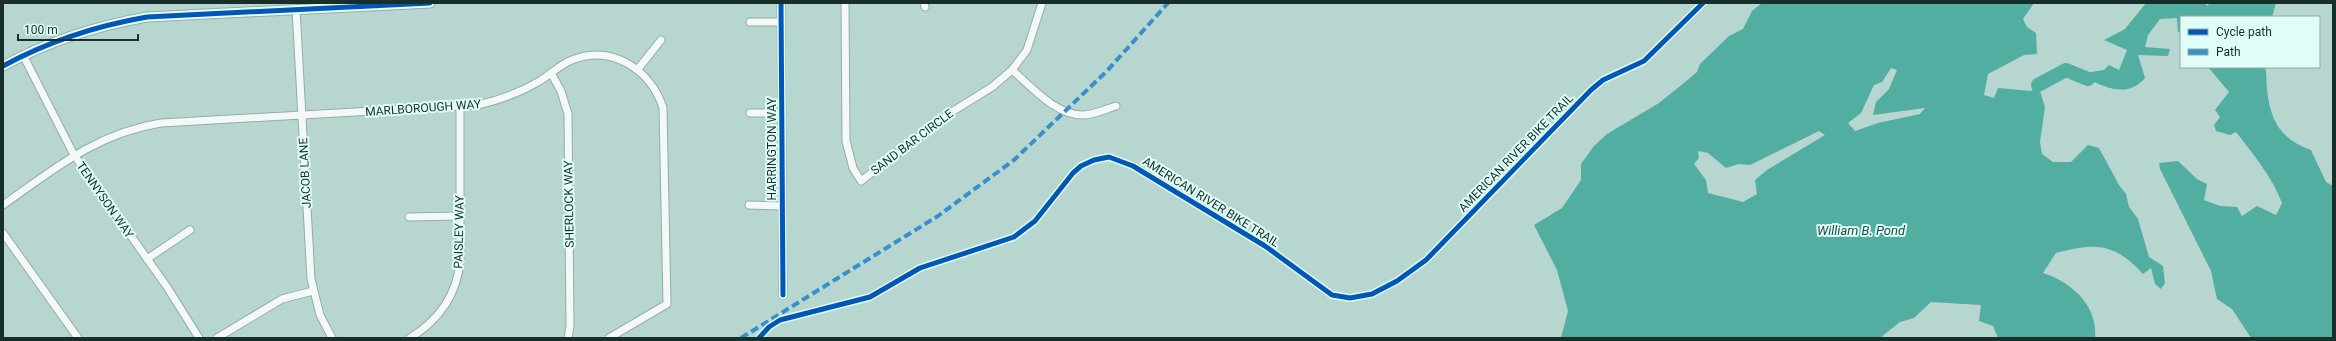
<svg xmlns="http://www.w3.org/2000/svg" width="2336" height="341" font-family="Roboto,sans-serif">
<rect width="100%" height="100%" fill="#b7d6cf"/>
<g fill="#52aea1" fill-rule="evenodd">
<path d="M 1762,3 L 2034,3 L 2023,19 L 2027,27 L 2036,33 L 2037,54 L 2024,55 L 1988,74 L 1984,95 L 1994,98 L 1998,88 L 2031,91 L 2038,85 L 2045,107 L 2040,142 L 2042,154 L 2053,162 L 2071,162 L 2088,145 L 2099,148 L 2119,185 L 2126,194 L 2129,207 L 2138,219 L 2149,257 L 2163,266 L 2165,283 L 2161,289 L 2155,284 L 2151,268 L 2143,274 C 2114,242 2095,243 2056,253 L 2043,273 C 2071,282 2098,305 2095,338 L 1998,338 L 1993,326 L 1979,321 L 1981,305 L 1931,302 L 1914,318 L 1900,322 L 1880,338 L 1561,338 L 1568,311 L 1557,270 L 1534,225 L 1562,208 L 1581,180 L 1581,164 L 1594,146 L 1607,134 L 1659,103 L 1684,83 L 1697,72 L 1700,64 L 1729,36 L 1743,29 L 1752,11 ZM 1891,68 L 1897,70 L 1889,89 L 1876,102 L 1873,115 L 1925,108 L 1920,114 L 1878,123 L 1855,131 L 1848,123 L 1861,113 L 1874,85 L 1882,82 ZM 1819,131 L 1825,135 L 1767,170 L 1755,180 L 1757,194 L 1743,202 L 1708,193 L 1706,180 L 1694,164 L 1699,158 L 1698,151 L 1708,153 L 1726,168 L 1739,164 L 1750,165 Z"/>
<path d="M 2146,3 L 2204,3 L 2208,6 L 2209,3 L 2276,3 L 2272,17 L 2181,17 L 2181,29 L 2178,33 L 2177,18 L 2160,19 L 2148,35 L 2145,47 L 2170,49 L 2168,56 L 2138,55 L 2145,78 C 2129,97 2108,89 2088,79 L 2091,72 L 2104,70 L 2109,65 L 2119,70 L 2127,50 L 2104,40 L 2125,29 Z"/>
<path d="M 2208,67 L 2265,67 C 2267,74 2266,82 2267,89 C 2270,120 2280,139 2311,150 L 2326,182 L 2333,186 L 2333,338 L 2251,338 L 2232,309 L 2217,299 L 2211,271 L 2160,169 L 2159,163 L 2178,161 L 2197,179 L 2207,184 L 2204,200 L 2220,206 L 2237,207 L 2242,216 L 2257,206 L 2276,215 L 2282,203 C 2272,177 2254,155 2236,132 L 2230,135 L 2216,131 L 2214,125 L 2220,117 L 2215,110 L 2229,92 Z"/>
</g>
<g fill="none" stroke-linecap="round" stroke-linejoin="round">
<polyline stroke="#52aea1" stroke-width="14" points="2038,85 2066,70 2088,79"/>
<defs>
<g id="minor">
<polyline points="781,3 783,295"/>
<polyline points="845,3 846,141 853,168 861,181 950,113 992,87 1012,70 1027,50 1042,3"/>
<polyline points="924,3 925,7"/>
<polyline points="296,9 311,279 320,315 332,338"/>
<polyline points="750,22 781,22"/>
<polyline points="23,55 74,155 167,287 199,338"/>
<polyline points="638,69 661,40"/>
<path d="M 1012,70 C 1032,87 1055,115 1083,115 C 1094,115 1106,109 1116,106"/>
<polyline points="551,73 561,91 568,114 570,326 568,338"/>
<polyline points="750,113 782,113"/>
<path d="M 3,205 C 54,169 97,133 161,123 L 478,105 C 500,100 519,93 538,82 C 550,75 559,65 572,60 C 612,44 651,70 663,108 L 667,304 L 609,338"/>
<polyline points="749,205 782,206"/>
<polyline points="409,217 460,216"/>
<polyline points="3,233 78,338"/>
<polyline points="147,259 190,230"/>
<polyline points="217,338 282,299 313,291"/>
<path d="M 410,338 C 439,320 457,296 460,261 L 460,107"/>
</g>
<path id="tertiary" d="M 3,66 C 49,41 95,26 147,17 L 430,3"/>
</defs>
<use href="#minor" stroke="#95ada8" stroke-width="9"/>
<use href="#tertiary" stroke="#95ada8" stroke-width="11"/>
<use href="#minor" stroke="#f4f9f8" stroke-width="7"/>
<use href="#tertiary" stroke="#f4f9f8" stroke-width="9"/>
<polyline stroke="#3790cc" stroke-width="4" stroke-dasharray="8 4" stroke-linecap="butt" points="741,338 938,216 1014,160 1107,71 1168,3"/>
<defs>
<g id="cycleway">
<polyline points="781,3 783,295"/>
<path d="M 3,66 C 49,41 95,26 147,17 L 430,3"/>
<polyline points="759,338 769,327 780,320 870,297 920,268 1014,237 1035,221 1073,173 1081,166 1094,160 1109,157 1133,166 1265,246 1332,295 1350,298 1372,294 1397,281 1426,260 1591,90 1603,80 1644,61 1703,3"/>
</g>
</defs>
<use href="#cycleway" stroke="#e1fdf7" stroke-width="8"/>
<use href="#cycleway" stroke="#0057b8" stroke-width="5"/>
</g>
<g text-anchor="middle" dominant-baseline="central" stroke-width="4" stroke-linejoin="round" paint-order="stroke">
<g font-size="12" fill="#172e2a" stroke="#e1fdf7">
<text transform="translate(423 108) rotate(-4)">MARLBOROUGH WAY</text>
<text transform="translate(912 142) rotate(-37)">SAND BAR CIRCLE</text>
<text transform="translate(772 149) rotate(-90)">HARRINGTON WAY</text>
<text transform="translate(1516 153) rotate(-46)">AMERICAN RIVER BIKE TRAIL</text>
<text transform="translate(305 173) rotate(-93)">JACOB LANE</text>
<text transform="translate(105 200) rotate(55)">TENNYSON WAY</text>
<text transform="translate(1211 202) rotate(32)">AMERICAN RIVER BIKE TRAIL</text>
<text transform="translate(569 204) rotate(-91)">SHERLOCK WAY</text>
<text transform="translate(459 232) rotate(-89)">PAISLEY WAY</text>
</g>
<g font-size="13" font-style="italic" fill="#1e4e46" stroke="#e1fdf7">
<text x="1861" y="230">William B. Pond</text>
</g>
</g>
<rect width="2336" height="341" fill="none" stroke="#172e2a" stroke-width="8"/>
<rect x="2180" y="16" width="140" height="52" fill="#e1fdf7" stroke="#90aaa5"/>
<rect x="2188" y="29" width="20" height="6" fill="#0057b8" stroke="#90aaa5"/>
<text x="2216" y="36" font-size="12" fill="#172e2a">Cycle path</text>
<rect x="2188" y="49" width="20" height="6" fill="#3790cc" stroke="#90aaa5"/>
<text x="2216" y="56" font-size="12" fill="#172e2a">Path</text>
<path d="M18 34v6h120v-6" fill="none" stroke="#172e2a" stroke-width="2"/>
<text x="24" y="34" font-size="12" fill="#172e2a" stroke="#e1fdf7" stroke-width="3" paint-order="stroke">100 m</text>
</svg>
